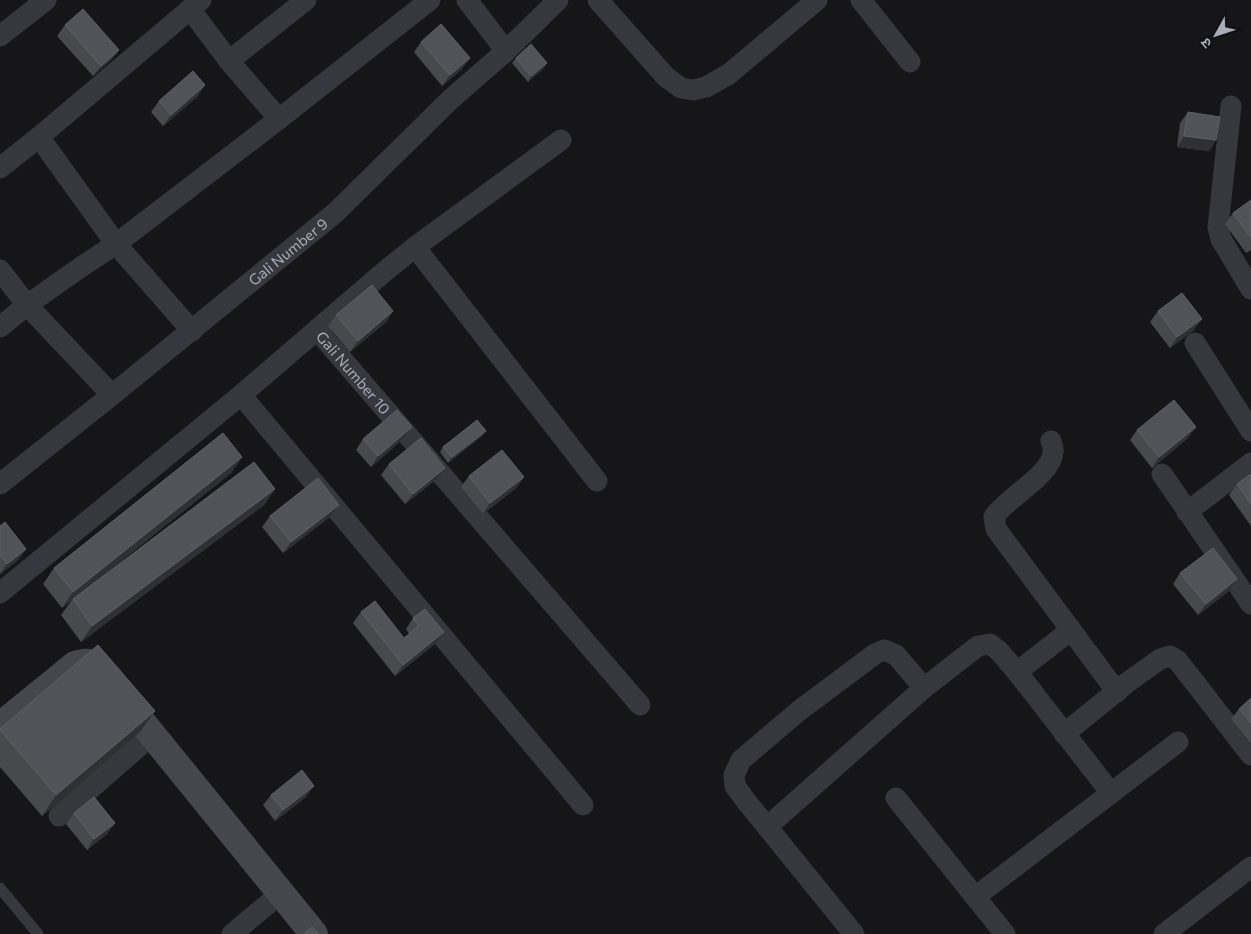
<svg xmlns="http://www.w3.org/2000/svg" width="1251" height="934" font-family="Commissioner,'Noto Sans Devanagari',sans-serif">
<rect width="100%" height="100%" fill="#161618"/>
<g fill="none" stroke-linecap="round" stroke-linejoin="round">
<polyline stroke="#37383d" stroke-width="11" points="0,888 38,934"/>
<g stroke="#37383d" stroke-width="21">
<polyline points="467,0 506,51"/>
<polyline points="598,0 666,77 681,88 693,90 706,87 729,74 817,0"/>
<polyline points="861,0 910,62"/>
<polyline points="190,9 229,61 279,119"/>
<polyline points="0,36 46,0"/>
<polyline points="229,61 306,0"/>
<polyline points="1231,106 1218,227 1221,239 1251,289"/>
<polyline points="39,137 116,244 192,331"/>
<polyline points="0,168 39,137 201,0"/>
<polyline points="415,247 597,481"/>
<polyline points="0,270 27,305 112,395"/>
<polyline points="0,327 27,305 81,267 116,244 279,119 430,0"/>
<path id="s1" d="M 317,330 L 640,705"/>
<polyline points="1195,343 1251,431"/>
<polyline points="241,395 583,805"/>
<path d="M 1051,441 C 1052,444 1054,449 1053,452 C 1052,475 1006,498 994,517 L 996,529 L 1117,692"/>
<polyline points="1162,474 1251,604"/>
<path id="s2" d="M 0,484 L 112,395 L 335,213 L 451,99 L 506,51 L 558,0"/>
<polyline points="1187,512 1251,463"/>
<polyline points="0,593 241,395 384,272 415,247 561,140"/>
<polyline points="1017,672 1071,630"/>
<polyline points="1064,734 1128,682 1160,659 1170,656 1178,661 1251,755"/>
<polyline points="896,798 1005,934"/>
<polyline points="59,816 152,735"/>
<polyline points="767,827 924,688"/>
<polyline points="975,897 1178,742"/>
<polyline points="232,934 281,893"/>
<polyline points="854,934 746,801 735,786 734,775 741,760 800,710 875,654 884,650 896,655 924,688 978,646 990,644 999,651 1017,672 1111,793"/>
<polyline points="1164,934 1251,867"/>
</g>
<path stroke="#45474d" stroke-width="28" d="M 0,726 L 75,665 C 85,662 89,661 98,668 L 314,934"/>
</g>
<g fill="#47494d">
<polygon points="65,25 119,50 111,60 93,76 57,36"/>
<polygon points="421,42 462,69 442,86 414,52"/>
<polygon points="516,58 547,63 543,69 528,82 512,63"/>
<polygon points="205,85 198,96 163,126 151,112 159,101"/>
<polygon points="1188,112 1216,140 1209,151 1177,147 1180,123"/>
<polygon points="1251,200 1251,250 1246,253 1225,224 1233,213"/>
<polygon points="393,311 386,322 350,352 328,326 336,315"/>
<polygon points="1158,311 1194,330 1170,348 1150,322"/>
<polygon points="412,427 404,438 371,467 356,450 363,439"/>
<polygon points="1137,430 1188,438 1152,468 1130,440"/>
<polygon points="486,431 482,436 448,463 440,452 443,447"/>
<polygon points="242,457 231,473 85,590 275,489 264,505 81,642 61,615 72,600 62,608 43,584 54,568"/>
<polygon points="389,464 445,468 438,478 405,504 381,475"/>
<polygon points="1251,474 1251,526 1229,495 1237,484"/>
<polygon points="469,476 524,477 516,488 483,514 461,487"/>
<polygon points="339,505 331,516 283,553 262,527 270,516"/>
<polygon points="0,526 26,549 18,560 0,574"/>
<polygon points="1180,573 1230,590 1198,615 1173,584"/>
<polygon points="361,612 404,638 409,634 406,629 413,618 436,643 395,676 353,623"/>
<polygon points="1251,698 1251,743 1231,719 1239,709"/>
<polygon points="155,711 140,732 42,816 0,767 0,729"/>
<polygon points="271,795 306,797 275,821 263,805"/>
<polygon points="74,813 115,823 107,834 87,850 66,824"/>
</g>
<g fill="#2f3033">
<polygon points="119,50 111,60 93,76 101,66"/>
<polygon points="470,58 462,69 442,86 450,75"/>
<polygon points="547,63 543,69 528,82 531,76"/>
<polygon points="205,85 198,96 163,126 171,115"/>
<polygon points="1184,136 1216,140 1209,151 1177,147"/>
<polygon points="393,311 386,322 350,352 358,341"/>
<polygon points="1202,319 1194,330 1170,348 1177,337"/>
<polygon points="412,427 404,438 371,467 378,456"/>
<polygon points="1196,427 1188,438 1152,468 1159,457"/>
<polygon points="486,431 482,436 448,463 452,457"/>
<polygon points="242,457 231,473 62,608 73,592"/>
<polygon points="445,468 438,478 405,504 413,494"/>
<polygon points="524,477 516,488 483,514 490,503"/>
<polygon points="275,489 264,505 81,642 92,626"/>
<polygon points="339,505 331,516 283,553 291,542"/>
<polygon points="26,549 18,560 0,574 7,564"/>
<polygon points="1237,579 1230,590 1198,615 1206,604"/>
<polygon points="444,632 436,643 395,676 403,665"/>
<polygon points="155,711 140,732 42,816 56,795"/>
<polygon points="314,786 306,797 275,821 283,810"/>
<polygon points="115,823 107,834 87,850 94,839"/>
</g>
<g fill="#525359" stroke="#5f6168">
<polygon points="83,9 119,50 101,66 65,25"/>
<polygon points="441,24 470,58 450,75 421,42"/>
<polygon points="531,44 547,63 531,76 516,58"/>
<polygon points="193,71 205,85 171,115 159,101"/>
<polygon points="1188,112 1220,117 1216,140 1184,136"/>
<polygon points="1251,200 1251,238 1233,213"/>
<polygon points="372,285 393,311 358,341 336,315"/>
<polygon points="1182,293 1202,319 1177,337 1158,311"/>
<polygon points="1174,400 1196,427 1159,457 1137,430"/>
<polygon points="397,410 412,427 378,456 363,439"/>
<polygon points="477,420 486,431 452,457 443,447"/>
<polygon points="223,433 242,457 73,592 54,568"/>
<polygon points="421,438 445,468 413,494 389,464"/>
<polygon points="502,450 524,477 490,503 469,476"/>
<polygon points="254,462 275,489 92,626 73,599"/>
<polygon points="1251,474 1251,504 1237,484"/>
<polygon points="318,478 339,505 291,542 270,516"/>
<polygon points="5,522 26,549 7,564 0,555 0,526"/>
<polygon points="1213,548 1237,579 1206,604 1180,573"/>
<polygon points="375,601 404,638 419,626 413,618 425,609 444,632 403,665 361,612"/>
<polygon points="98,645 155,711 56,795 0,730 0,729"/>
<polygon points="1251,698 1251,723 1239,709"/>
<polygon points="302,770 314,786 283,810 271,795"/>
<polygon points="94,797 115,823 94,839 74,813"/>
<polygon points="312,927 319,934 304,934"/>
</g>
<g text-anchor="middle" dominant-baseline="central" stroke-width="4" stroke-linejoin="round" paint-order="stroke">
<g font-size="15" fill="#a8adb8" stroke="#111113">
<text stroke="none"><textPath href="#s2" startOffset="370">Gali Number 9</textPath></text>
<text stroke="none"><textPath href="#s1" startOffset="56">Gali Number 10</textPath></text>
</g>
</g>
<g transform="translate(1216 35) rotate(230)" stroke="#111113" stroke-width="4" paint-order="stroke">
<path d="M0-4L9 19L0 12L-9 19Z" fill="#a8adb8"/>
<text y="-8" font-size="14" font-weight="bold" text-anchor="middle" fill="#a8adb8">उ</text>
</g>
</svg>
